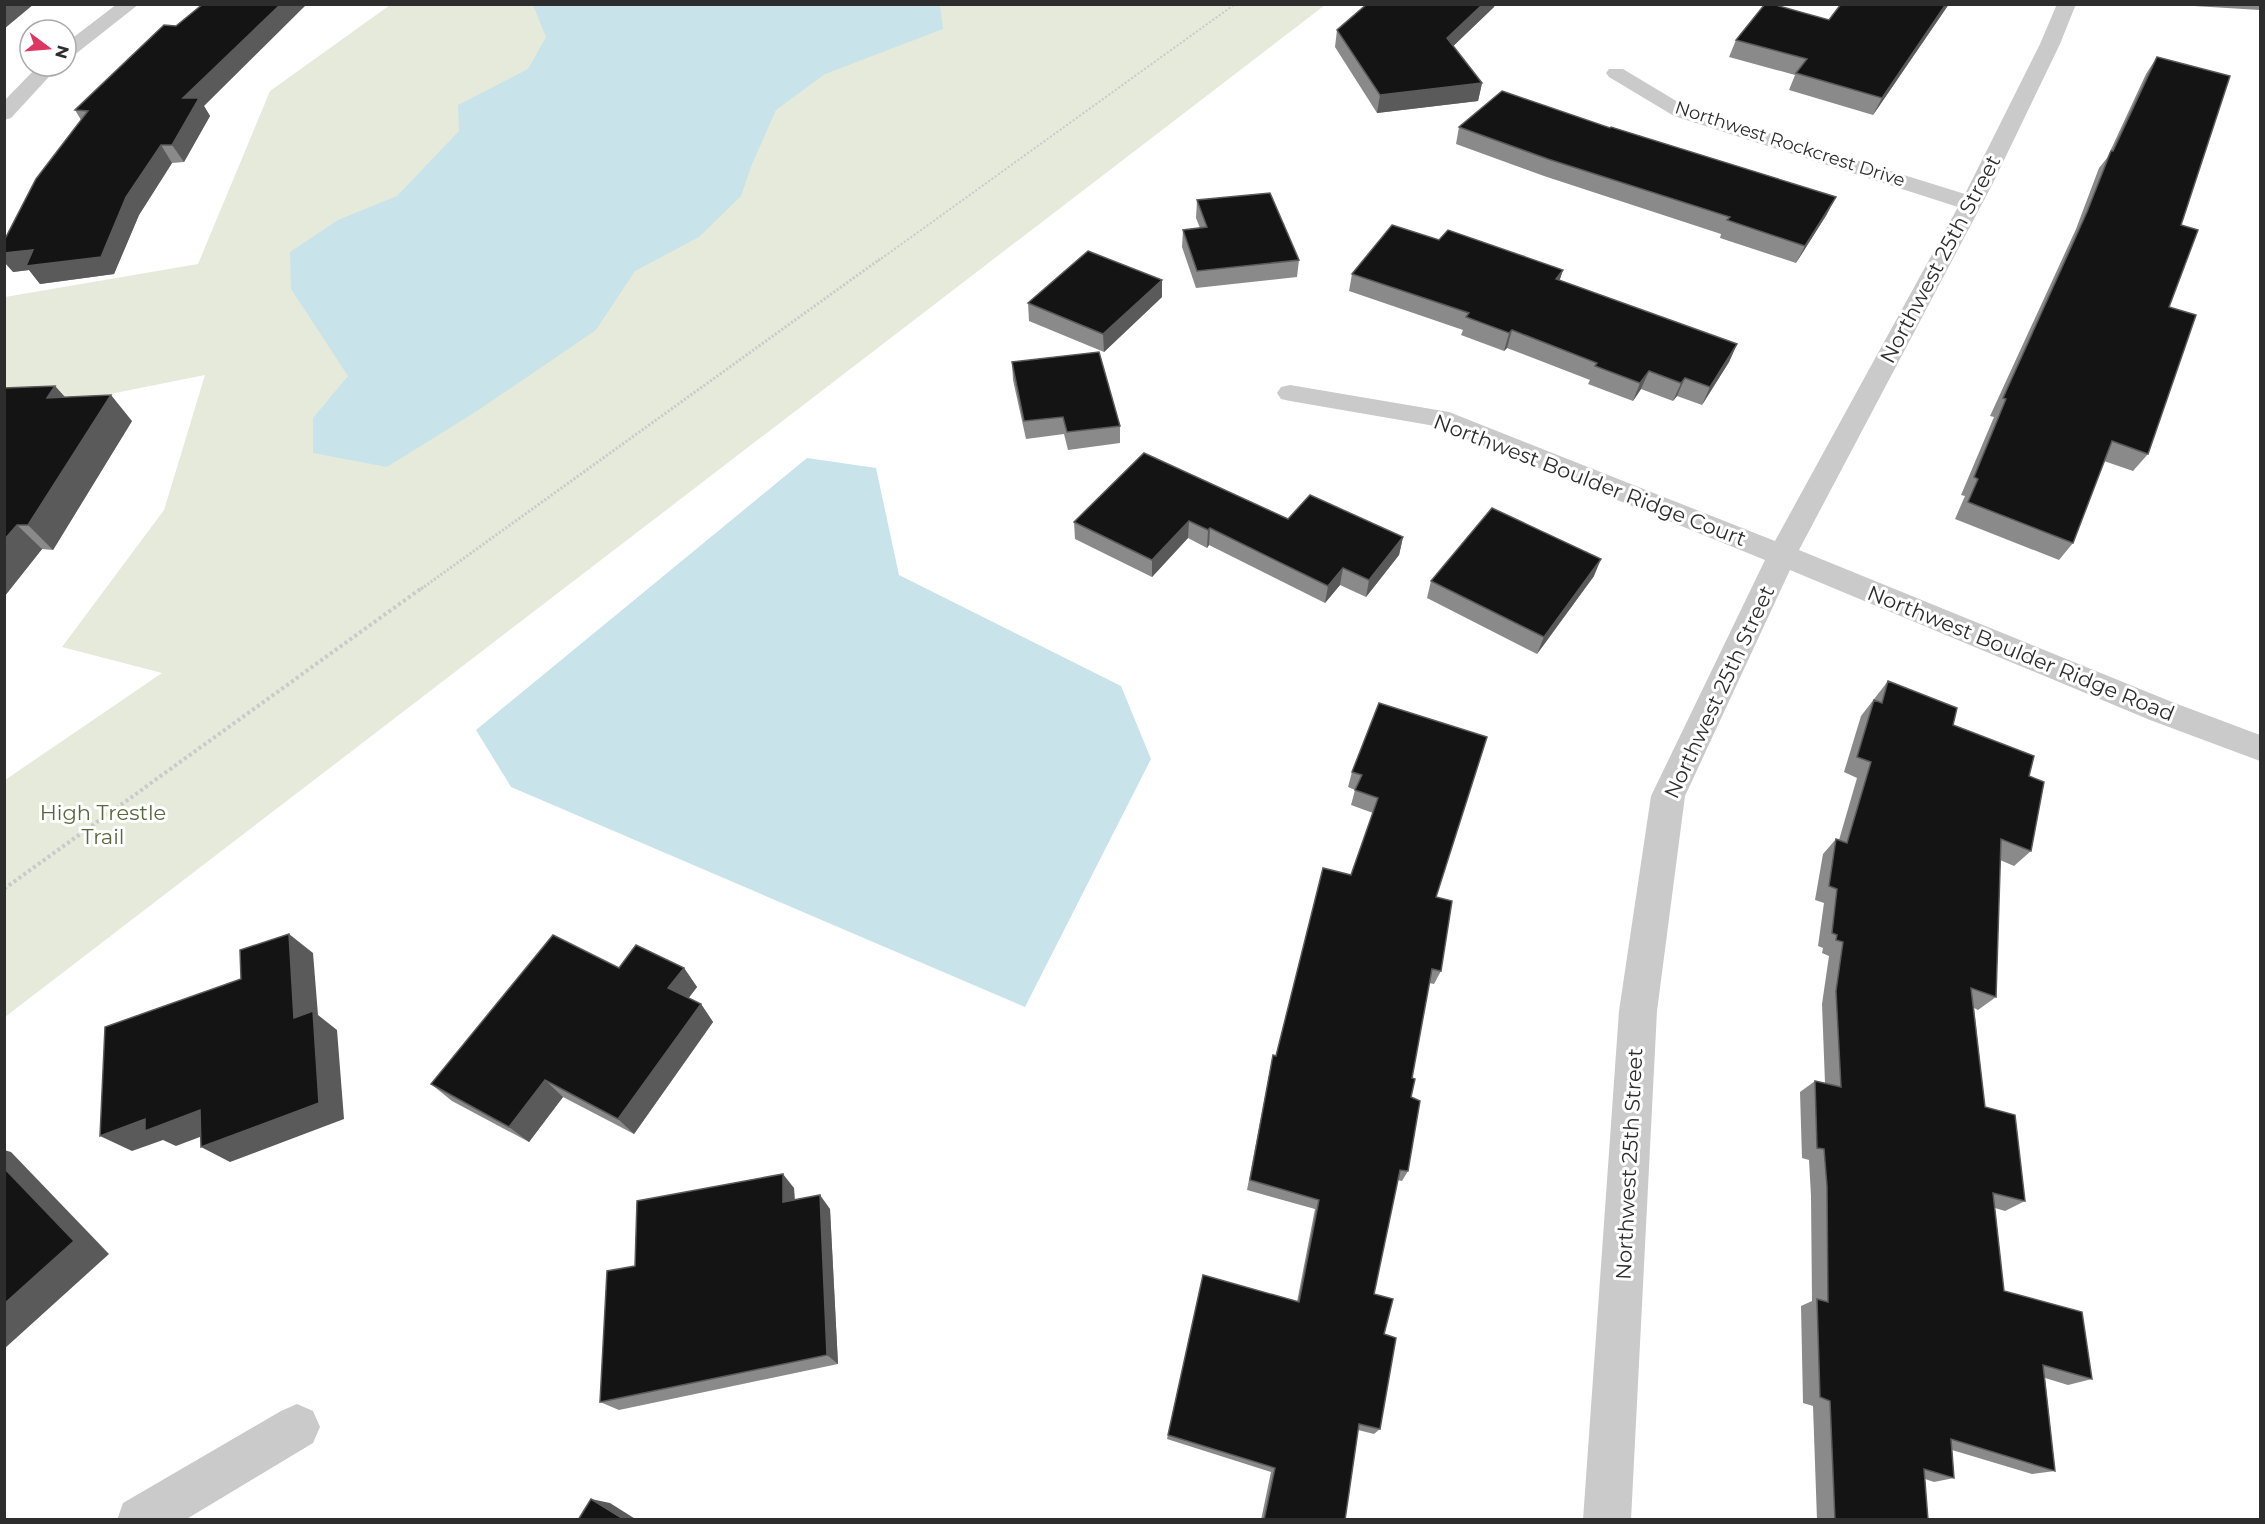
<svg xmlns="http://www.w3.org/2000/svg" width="2265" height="1524" font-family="Montserrat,sans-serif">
<rect width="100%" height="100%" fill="#fff"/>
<polygon fill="#e6eadb" points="390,5 1325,5 5,1017 5,780 162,673 62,647 164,510 205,375 5,415 5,297 198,264 270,91"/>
<g fill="#c8e3ea">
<polygon points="533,5 940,5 943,29 825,74 776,110 752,164 741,196 699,237 635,271 596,330 477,411 387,467 313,453 313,418 348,376 291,289 290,252 338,220 397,196 459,131 458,105 528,69 546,37"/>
<polygon points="807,458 876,468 899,575 1121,686 1151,759 1025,1007 511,787 476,730"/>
</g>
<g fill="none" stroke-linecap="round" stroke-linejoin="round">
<polyline stroke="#cacaca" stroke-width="2" stroke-dasharray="2 2" stroke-linecap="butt" points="878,261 1235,4"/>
<polyline stroke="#cacaca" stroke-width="3" stroke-dasharray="2 2" stroke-linecap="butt" points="421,589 880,259"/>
<polyline stroke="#cacaca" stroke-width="4" stroke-dasharray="3 3" stroke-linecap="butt" points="4,889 423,587"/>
<g fill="#cacaca" fill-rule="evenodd">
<polygon points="117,4 139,4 73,56 66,58 66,43"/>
<polygon points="2057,4 2076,4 2060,44 1992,185 1799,550 2172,702 2260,735 2260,761 2150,720 1790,570 1685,796 1657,1011 1631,1520 1583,1520 1619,1011 1651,796 1765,560 1435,426 1290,401 1281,399 1277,393 1281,387 1290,385 1449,412 1775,541 1958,207 1674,116 1609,77 1606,73 1609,69 1623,69 1688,108 1965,194 2040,44"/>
<polygon points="38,66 59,66 11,118 4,120 4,101"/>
<polygon points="297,1404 313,1411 320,1427 313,1443 185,1520 117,1520 123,1503 281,1411"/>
</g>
</g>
<g fill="#8a8a8a">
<polygon points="1367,4 1495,4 1494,7 1453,46 1482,83 1478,101 1377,113 1335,47 1337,30"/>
<polygon points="1841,4 1949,4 1873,115 1789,90 1795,75 1729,57 1736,40 1829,20"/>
<polygon points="2161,4 2260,4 2260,10"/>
<polygon points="2157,57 2181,225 2148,454 2133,471 2104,461 2073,543 2059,560 1955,519 1965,496 1961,495 1994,417 1990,416 2076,229 2099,168 2107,158 2146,74"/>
<polygon points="204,106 210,116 184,162 172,163 139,215 114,274 40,284 29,270 13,272 81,120 75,110"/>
<polygon points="1459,127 1827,214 1796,263 1720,238 1721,234 1544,176 1456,144"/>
<polygon points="1197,200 1299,260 1297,277 1196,288 1182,247 1183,230 1200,228 1196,218"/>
<polygon points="1439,240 1563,270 1559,281 1737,344 1729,362 1702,405 1677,396 1673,401 1641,389 1633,401 1588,384 1590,380 1507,348 1504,351 1461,335 1463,330 1349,291 1352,274"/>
<polygon points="1162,280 1162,297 1104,352 1029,321 1028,303"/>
<polygon points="1012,362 1120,426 1120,443 1068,450 1064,434 1026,439 1013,380"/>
<polygon points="55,386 65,397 132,421 53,550 42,549 4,597 4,388"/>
<polygon points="1288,519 1403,537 1399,555 1366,597 1340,585 1325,603 1209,545 1207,548 1188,538 1152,577 1075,539 1074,522"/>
<polygon points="1594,576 1537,654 1427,598 1431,581"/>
<polygon points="1888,681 2029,776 2031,851 2014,866 2000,860 1996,997 1978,1010 1974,1008 1985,1107 2025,1201 2005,1211 1995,1208 2004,1291 2092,1379 2068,1385 2045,1378 2055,1471 2032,1474 1952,1450 1954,1478 1934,1482 1925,1479 1928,1520 1817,1520 1813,1406 1803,1403 1801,1306 1812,1301 1811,1196 1809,1160 1802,1158 1800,1092 1815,1081 1825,1083 1822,1004 1829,956 1822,953 1823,948 1818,946 1824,903 1815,900 1823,854 1836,839 1839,840 1857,778 1844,772 1861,716"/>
<polygon points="1379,703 1436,897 1441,971 1434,984 1429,983 1412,1078 1408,1171 1402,1181 1397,1180 1374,1294 1384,1334 1380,1429 1374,1434 1358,1430 1345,1520 1261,1520 1271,1472 1167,1439 1203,1275 1297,1302 1315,1209 1247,1190 1273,1055 1276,1056 1351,875 1373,813 1351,805 1355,790 1348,787 1352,772"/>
<polygon points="619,968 684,968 697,987 688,998 701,1004 713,1022 634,1134 563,1097 529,1142 452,1101 431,1084"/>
<polygon points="794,1188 795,1200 830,1209 838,1364 619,1410 600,1402 635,1266"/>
</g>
<g fill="#5a5a5a">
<polygon points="4,4 34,4 4,29"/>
<polygon points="281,4 307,4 204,106 210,116 184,162 172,145 183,98"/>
<polygon points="1483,4 1495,4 1494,7 1444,55 1447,38"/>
<polygon points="1946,4 1949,4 1873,115 1882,98"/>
<polygon points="1482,83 1478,101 1377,113 1380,95"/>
<polygon points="161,145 172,163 139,215 114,274 40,284 29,270 13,272 4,262 4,253 33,250 126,197"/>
<polygon points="1836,197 1827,214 1796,263 1805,246"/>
<polygon points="1563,270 1557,288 1556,279"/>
<polygon points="1162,280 1162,297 1104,352 1103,334"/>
<polygon points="1512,330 1507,348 1504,351 1509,333"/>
<polygon points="1737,344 1729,362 1702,405 1710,387"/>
<polygon points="1649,371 1641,389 1633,401 1640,383"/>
<polygon points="1685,378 1677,396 1673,401 1681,383"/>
<polygon points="55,386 77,411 47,398"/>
<polygon points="111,395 132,421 53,550 28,525"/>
<polygon points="1189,521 1188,538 1152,577 1152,560"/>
<polygon points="17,525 42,549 4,597 4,540"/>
<polygon points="1210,528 1209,545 1207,548 1208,530"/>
<polygon points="1403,537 1399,555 1366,597 1369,580"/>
<polygon points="1601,559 1594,576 1537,654 1544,637"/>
<polygon points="1343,568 1340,585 1325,603 1328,586"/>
<polygon points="289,934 313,953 318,1015 337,1030 344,1119 230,1162 201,1147 294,1018"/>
<polygon points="684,968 697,987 682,1007 668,988"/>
<polygon points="701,1004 713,1022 634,1134 618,1119"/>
<polygon points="545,1080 563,1097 529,1142 509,1127"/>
<polygon points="200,1110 229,1126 176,1146 163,1140 132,1151 100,1136 145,1119"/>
<polygon points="4,1150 11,1152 109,1254 4,1349"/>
<polygon points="783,1174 794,1188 795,1215 783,1202"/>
<polygon points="820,1195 830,1209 838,1364 827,1355"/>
<polygon points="591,1499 610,1503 637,1520 625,1520"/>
</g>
<g fill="#141414" stroke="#5a5a5a" stroke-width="1.5">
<polygon points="203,4 281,4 183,98 199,98 172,145 161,145 126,197 101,257 26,266 33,250 4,253 4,241 36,179 88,111 75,110 164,25 176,26"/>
<polygon points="1367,4 1483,4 1447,38 1482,83 1380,95 1337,30"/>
<polygon points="1765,4 1772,4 1829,20 1841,4 1946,4 1882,98 1796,73 1807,59 1736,40"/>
<polygon points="2157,57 2230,76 2181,225 2198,230 2169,307 2196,315 2148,454 2112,441 2073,543 1968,502 1978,479 1974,477 2006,399 2003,398 2087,212 2111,151 2113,151"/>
<polygon points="1502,91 1610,128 1611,127 1836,197 1805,246 1727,220 1730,217 1548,159 1459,127"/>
<polygon points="1270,193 1299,260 1197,271 1183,230 1207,227 1197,200"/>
<polygon points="1392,225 1439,240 1448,230 1563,270 1556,279 1737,344 1710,387 1685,378 1681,383 1649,371 1640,383 1595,366 1597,363 1512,330 1509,333 1466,317 1469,313 1352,274"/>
<polygon points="1088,251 1162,280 1103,334 1028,303"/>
<polygon points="1099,352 1120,426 1067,432 1063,417 1024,421 1012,362"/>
<polygon points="55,386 47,398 111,395 28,525 17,525 4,540 4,388"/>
<polygon points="1144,453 1288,519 1310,495 1403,537 1369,580 1343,568 1328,586 1210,528 1208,530 1189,521 1152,560 1074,522"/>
<polygon points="1492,508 1601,559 1544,637 1431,581"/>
<polygon points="1888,681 1957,708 1953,725 2034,756 2029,776 2044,782 2031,851 2001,839 1996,997 1971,988 1985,1107 2015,1115 2025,1201 1993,1193 2004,1291 2082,1312 2092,1379 2043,1365 2055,1471 1951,1439 1954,1478 1924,1469 1928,1520 1835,1520 1830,1401 1820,1397 1817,1299 1828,1302 1827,1186 1824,1149 1817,1148 1815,1081 1841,1087 1836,991 1843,942 1836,940 1837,935 1832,933 1837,889 1829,886 1836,839 1847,843 1871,762 1857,757 1874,700 1882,703"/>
<polygon points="1379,703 1487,737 1436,897 1452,901 1441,971 1432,969 1412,1078 1415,1079 1411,1097 1420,1101 1408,1171 1400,1170 1374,1294 1393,1299 1384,1334 1396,1338 1380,1429 1359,1424 1345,1520 1264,1520 1275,1468 1168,1435 1203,1275 1299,1302 1319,1200 1250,1180 1273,1055 1276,1056 1323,868 1351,875 1378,798 1355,790 1362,775 1352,772"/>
<polygon points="289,934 294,1018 313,1011 319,1103 201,1147 200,1110 145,1131 145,1119 100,1136 105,1027 241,979 240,950"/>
<polygon points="553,935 619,968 636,945 684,968 668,988 701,1004 618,1119 545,1080 509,1127 431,1084"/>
<polygon points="4,1168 74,1241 4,1304"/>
<polygon points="783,1174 783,1202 820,1195 827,1355 600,1402 607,1271 635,1266 637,1201"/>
<polygon points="591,1499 625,1520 578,1520"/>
</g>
<g text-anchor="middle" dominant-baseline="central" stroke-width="6" stroke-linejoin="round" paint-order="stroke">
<g font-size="18" fill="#2d2d2d" stroke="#fff">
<text transform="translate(1790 144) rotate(18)">Northwest Rockcrest Drive</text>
</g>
<g font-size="21" fill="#2d2d2d" stroke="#fff">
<text transform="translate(1940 259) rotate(-62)">Northwest 25th Street</text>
<text transform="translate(1590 480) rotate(21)">Northwest Boulder Ridge Court</text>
<text transform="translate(2021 653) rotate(22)">Northwest Boulder Ridge Road</text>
<text transform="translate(1719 692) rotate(-65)">Northwest 25th Street</text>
<text transform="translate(1629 1164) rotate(-87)">Northwest 25th Street</text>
</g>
<g font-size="21" fill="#59673d" stroke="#fff">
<text x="103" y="812">High Trestle<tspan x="103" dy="24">Trail</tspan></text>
</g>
</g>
<rect width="2265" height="1524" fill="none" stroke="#2d2d2d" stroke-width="12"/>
<g transform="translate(48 48) rotate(106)"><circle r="28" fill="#ffffff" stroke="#ababab" stroke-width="1.5"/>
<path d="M0-4.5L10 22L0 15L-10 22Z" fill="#de3663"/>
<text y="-9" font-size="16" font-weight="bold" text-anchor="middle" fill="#2d2d2d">N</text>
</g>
</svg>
